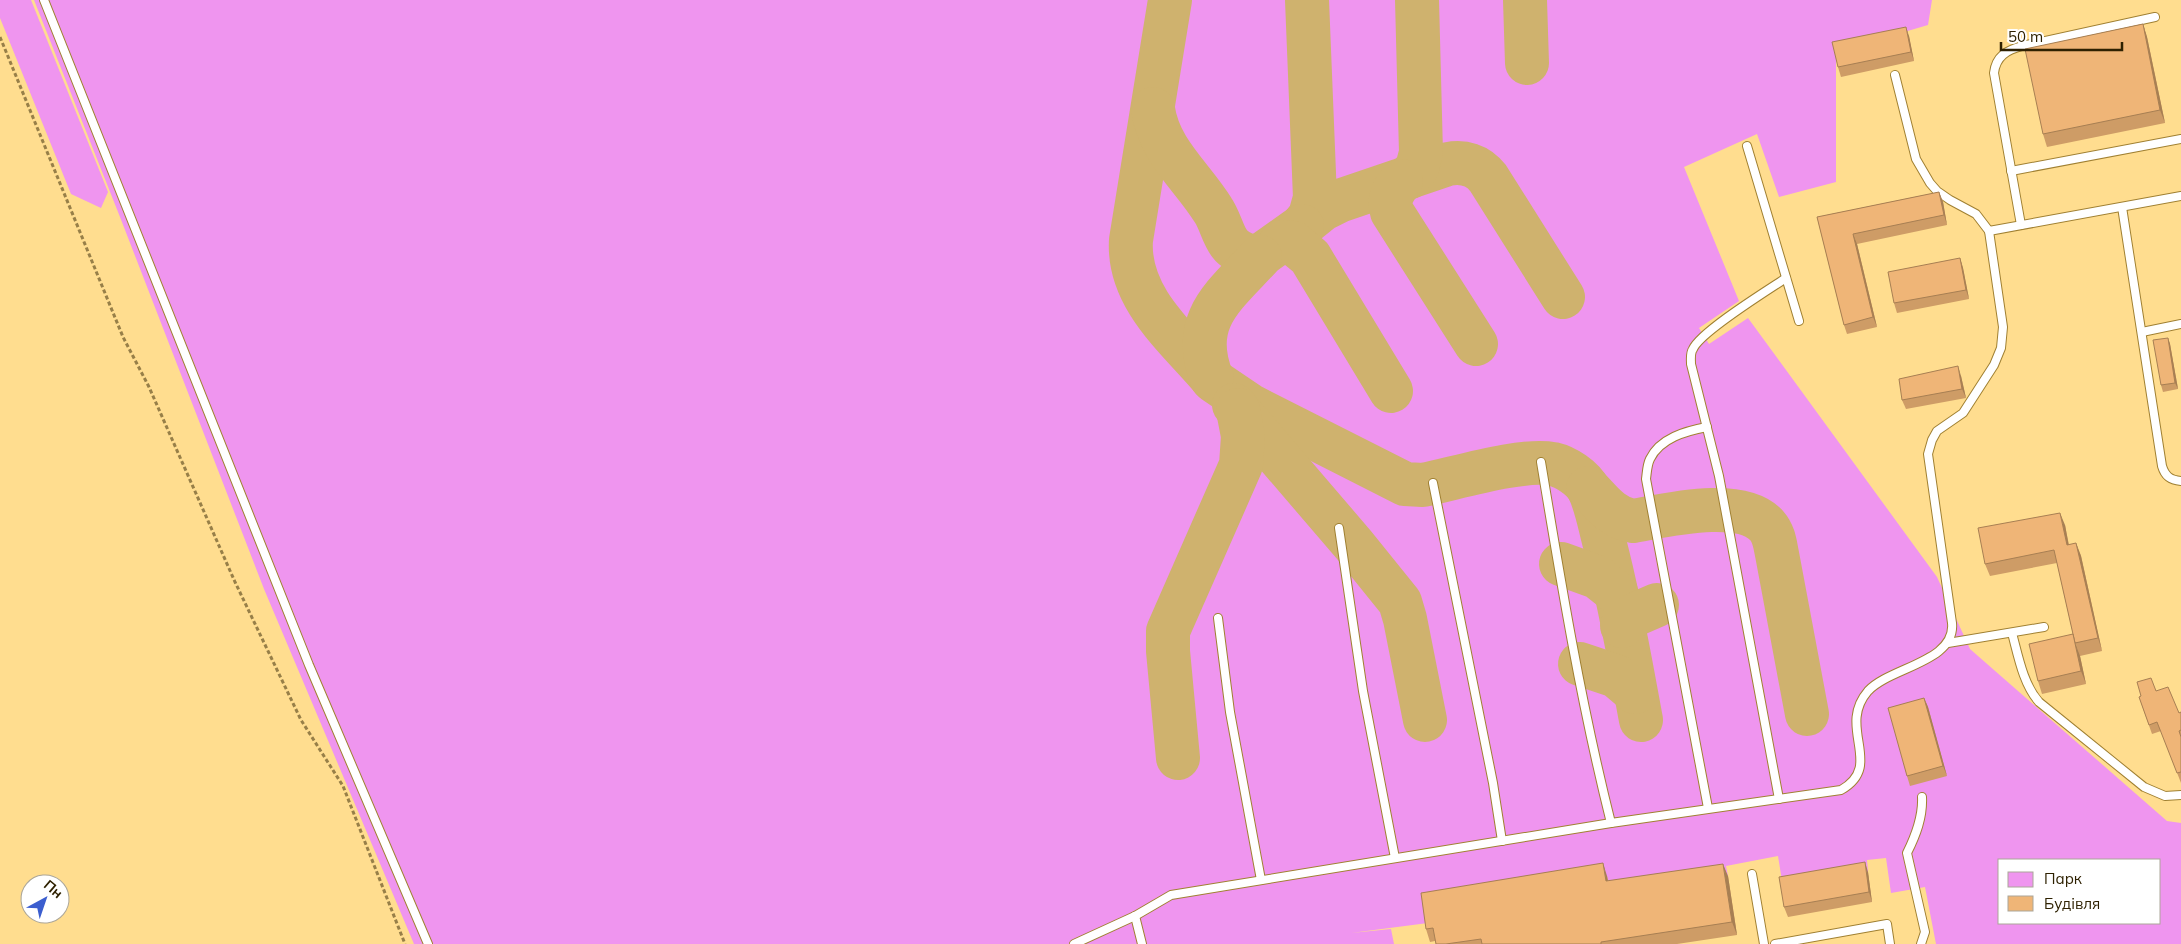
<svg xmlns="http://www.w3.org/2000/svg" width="2181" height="944" font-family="Mulish,sans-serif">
<rect width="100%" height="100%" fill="#ffdd8f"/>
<g fill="#ef95ef" fill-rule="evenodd">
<polygon points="0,0 31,0 108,192 101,208 71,194 0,18"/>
<path d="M 34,0 L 1932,0 L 1928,25 L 1836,52 L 1836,182 L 1779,197 L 1757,134 L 1684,167 L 1739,301 L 1699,328 L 1709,344 L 1748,318 L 1937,577 L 1970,649 L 2167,821 L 2181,823 L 2181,944 L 1936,944 L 1925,887 L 1891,893 L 1886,858 L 1867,860 L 1868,872 L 1783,887 L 1778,856 L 1726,866 L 1728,876 L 1610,894 L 1607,876 L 1428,923 L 1351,933 L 1391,929 L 1394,944 L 414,944 L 264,589 L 120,217 ZM 2000,860 L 2160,860 L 2160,923 L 2000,923 Z"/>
</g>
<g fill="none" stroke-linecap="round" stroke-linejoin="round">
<g stroke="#cfb26e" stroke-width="44">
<path d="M 1170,0 L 1131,240 C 1127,299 1180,340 1214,381 L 1251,406 L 1405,484 L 1423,485 C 1457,478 1521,458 1553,464 C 1566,467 1583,478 1589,490 C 1597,507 1600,527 1605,545 C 1620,602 1630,661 1641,720"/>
<path d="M 1307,0 L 1315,198 L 1310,216 L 1302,226 L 1323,209 L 1339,201 L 1448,164 C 1464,161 1478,165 1488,178 L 1563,297"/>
<polyline points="1525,0 1527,63"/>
<path d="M 1153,109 C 1159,151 1192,176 1213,210 C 1220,220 1223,236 1230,244 C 1236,252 1249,256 1257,258 L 1302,226"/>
<polyline points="1408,178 1417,168 1421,153 1417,0"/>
<path d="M 1401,181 C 1393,191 1388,199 1392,212 L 1476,344"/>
<polyline points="1281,242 1293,243 1310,257 1391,391"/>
<path d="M 1212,379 C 1189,321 1223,297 1260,257"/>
<polyline points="1234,405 1354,545 1400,602 1405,619 1425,720"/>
<path d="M 1588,488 C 1602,503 1613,518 1633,521 C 1667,515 1742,497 1767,526 C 1774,534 1775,544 1777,554 L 1807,714"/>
<polyline points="1561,564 1597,577 1616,592"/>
<polyline points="1622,626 1634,615 1657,605"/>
<polyline points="1580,664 1616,676 1635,692"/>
<polyline points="1178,758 1168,651 1168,631 1241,465 1243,436 1238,410"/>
</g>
<defs>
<g id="lane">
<polyline points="44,0 309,665 428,944"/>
<polyline points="1747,146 1799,321"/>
<polyline points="2011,171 2181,139"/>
<path d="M 2122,207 L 2162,466 C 2165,476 2170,480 2181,481"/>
<path d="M 2021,225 L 1994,73 C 1996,56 2007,50 2022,46 L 2155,17"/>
<polyline points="1989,231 2181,196"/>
<polyline points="2142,332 2181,324"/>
<path d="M 1707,427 C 1686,431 1660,438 1650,459 C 1647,465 1647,472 1646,479 L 1708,808"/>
<path d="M 1541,462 C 1561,583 1581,704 1611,823"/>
<polyline points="1433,483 1493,783 1502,841"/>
<polyline points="1339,528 1363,691 1395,858"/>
<polyline points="1218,618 1230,712 1261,880"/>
<path d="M 2012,633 C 2018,655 2023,684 2039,702 L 2144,787 L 2165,796 L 2181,795"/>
<polyline points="1948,643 2044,627"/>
<path d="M 1779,799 L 1719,476 L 1691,364 C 1691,359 1690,353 1693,349 C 1700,332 1768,290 1786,278"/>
<polyline points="1752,874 1764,944"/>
<polyline points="1135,916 1142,944"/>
<path d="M 1074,944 L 1135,916 L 1171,895 L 1611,823 L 1841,790 C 1885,765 1836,728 1868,691 C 1890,667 1956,662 1952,623 L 1928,454 L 1932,440 L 1937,431 L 1963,413 L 1994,365 L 2001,348 L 2003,327 L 1989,231 L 1976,214 L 1950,200 L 1937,191 L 1930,183 L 1916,159 L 1895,75"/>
<polyline points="1775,944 1887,924 1890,944"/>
<path d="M 1921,944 L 1925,932 L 1907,853 C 1916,835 1923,817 1922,797"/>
</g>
</defs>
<use href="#lane" stroke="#a08032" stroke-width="10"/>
<polyline stroke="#977f48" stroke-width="3" stroke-dasharray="4 2.5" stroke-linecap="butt" points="0,37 123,337 149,387 235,582 301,720 343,786 405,944"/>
<use href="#lane" stroke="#fff" stroke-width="8"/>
</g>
<g fill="#ce9c66">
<polygon points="2143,24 2147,37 2165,123 2047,147 2043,134"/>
<polygon points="1909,36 1914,61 1841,77 1838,67"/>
<polygon points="1939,192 1943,202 1947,225 1857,244 1877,327 1847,334 1844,325 1817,217"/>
<polygon points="1960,258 1963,268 1969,299 1897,313 1894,303"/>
<polygon points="2168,338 2170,344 2178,389 2163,392 2161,385"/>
<polygon points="1961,376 1966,398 1906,409 1902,400"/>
<polygon points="2065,525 2069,545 2076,543 2081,556 2102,651 2080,656 2086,684 2042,694 2038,681 2073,634 2057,563 1990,576 1985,564"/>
<polygon points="2156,691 2179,713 2181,712 2181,783 2161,731 2152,734 2139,697"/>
<polygon points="1924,698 1928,707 1947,776 1910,786 1907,776"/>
<polygon points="1868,872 1872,902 1788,917 1784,907"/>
<polygon points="1607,876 1608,881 1728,876 1737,935 1677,944 1436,944 1435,941 1430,942 1426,929"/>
</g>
<g fill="#a77f53">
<polygon points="2143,24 2147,37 2165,123 2160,110"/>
<polygon points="1906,27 1909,36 1914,61 1911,52"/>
<polygon points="1939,192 1943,202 1947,225 1944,215"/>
<polygon points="1853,234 1857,244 1877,327 1873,317"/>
<polygon points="1960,258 1963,268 1969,299 1966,290"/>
<polygon points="2168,338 2170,344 2178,389 2175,383"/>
<polygon points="1958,366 1961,376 1966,398 1962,389"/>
<polygon points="2060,513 2065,525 2071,558 2067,545"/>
<polygon points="2076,543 2081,556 2102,651 2098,638"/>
<polygon points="2075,643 2080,656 2086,684 2081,671"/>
<polygon points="1924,698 1928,707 1947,776 1943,766"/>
<polygon points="1865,862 1868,872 1872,902 1869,892"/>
<polygon points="1603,863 1607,876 1610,894 1606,881"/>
<polygon points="1723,864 1728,876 1737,935 1732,922"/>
</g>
<g fill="#efb577" stroke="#a77f53">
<polygon points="2143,24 2160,110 2043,134 2025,49"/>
<polygon points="1906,27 1911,52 1838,67 1832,42"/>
<polygon points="1939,192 1944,215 1853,234 1873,317 1844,325 1817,217"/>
<polygon points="1960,258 1966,290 1894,303 1888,272"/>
<polygon points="2168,338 2175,383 2161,385 2153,340"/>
<polygon points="1958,366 1962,389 1902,400 1899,379"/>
<polygon points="2060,513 2067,545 2076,543 2098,638 2075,643 2054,550 1985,564 1978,528"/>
<polygon points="2073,634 2081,671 2038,681 2029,644"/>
<polygon points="2151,678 2156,691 2168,687 2179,713 2181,712 2181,730 2179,731 2181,737 2181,772 2177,773 2157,722 2149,725 2139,697 2141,696 2137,682"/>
<polygon points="1924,698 1943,766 1907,776 1888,708"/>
<polygon points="1865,862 1869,892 1784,907 1779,877"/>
<polygon points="1603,863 1606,881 1723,864 1732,922 1601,942 1601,944 1482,944 1481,939 1446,944 1436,944 1433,928 1426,929 1421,893"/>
</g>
<rect x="1998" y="859" width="162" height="65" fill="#ffffff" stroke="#aba699"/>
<rect x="2008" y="872" width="25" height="15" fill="#ef95ef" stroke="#aba699"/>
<text x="2044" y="884" font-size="15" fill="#2e2101">Парк</text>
<rect x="2008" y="896" width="25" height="15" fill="#efb577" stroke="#aba699"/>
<text x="2044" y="909" font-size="15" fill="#2e2101">Будівля</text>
<g transform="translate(45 899) rotate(40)"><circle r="24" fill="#ffffff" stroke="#aba699"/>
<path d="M0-4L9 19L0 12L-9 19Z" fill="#3b5ecf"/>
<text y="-8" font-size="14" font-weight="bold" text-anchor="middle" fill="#2e2101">Пн</text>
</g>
<path d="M2001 42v8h121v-8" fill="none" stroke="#2e2101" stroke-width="2.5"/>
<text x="2008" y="42" font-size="15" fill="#2e2101" stroke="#ffffff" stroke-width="4" paint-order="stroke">50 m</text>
</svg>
